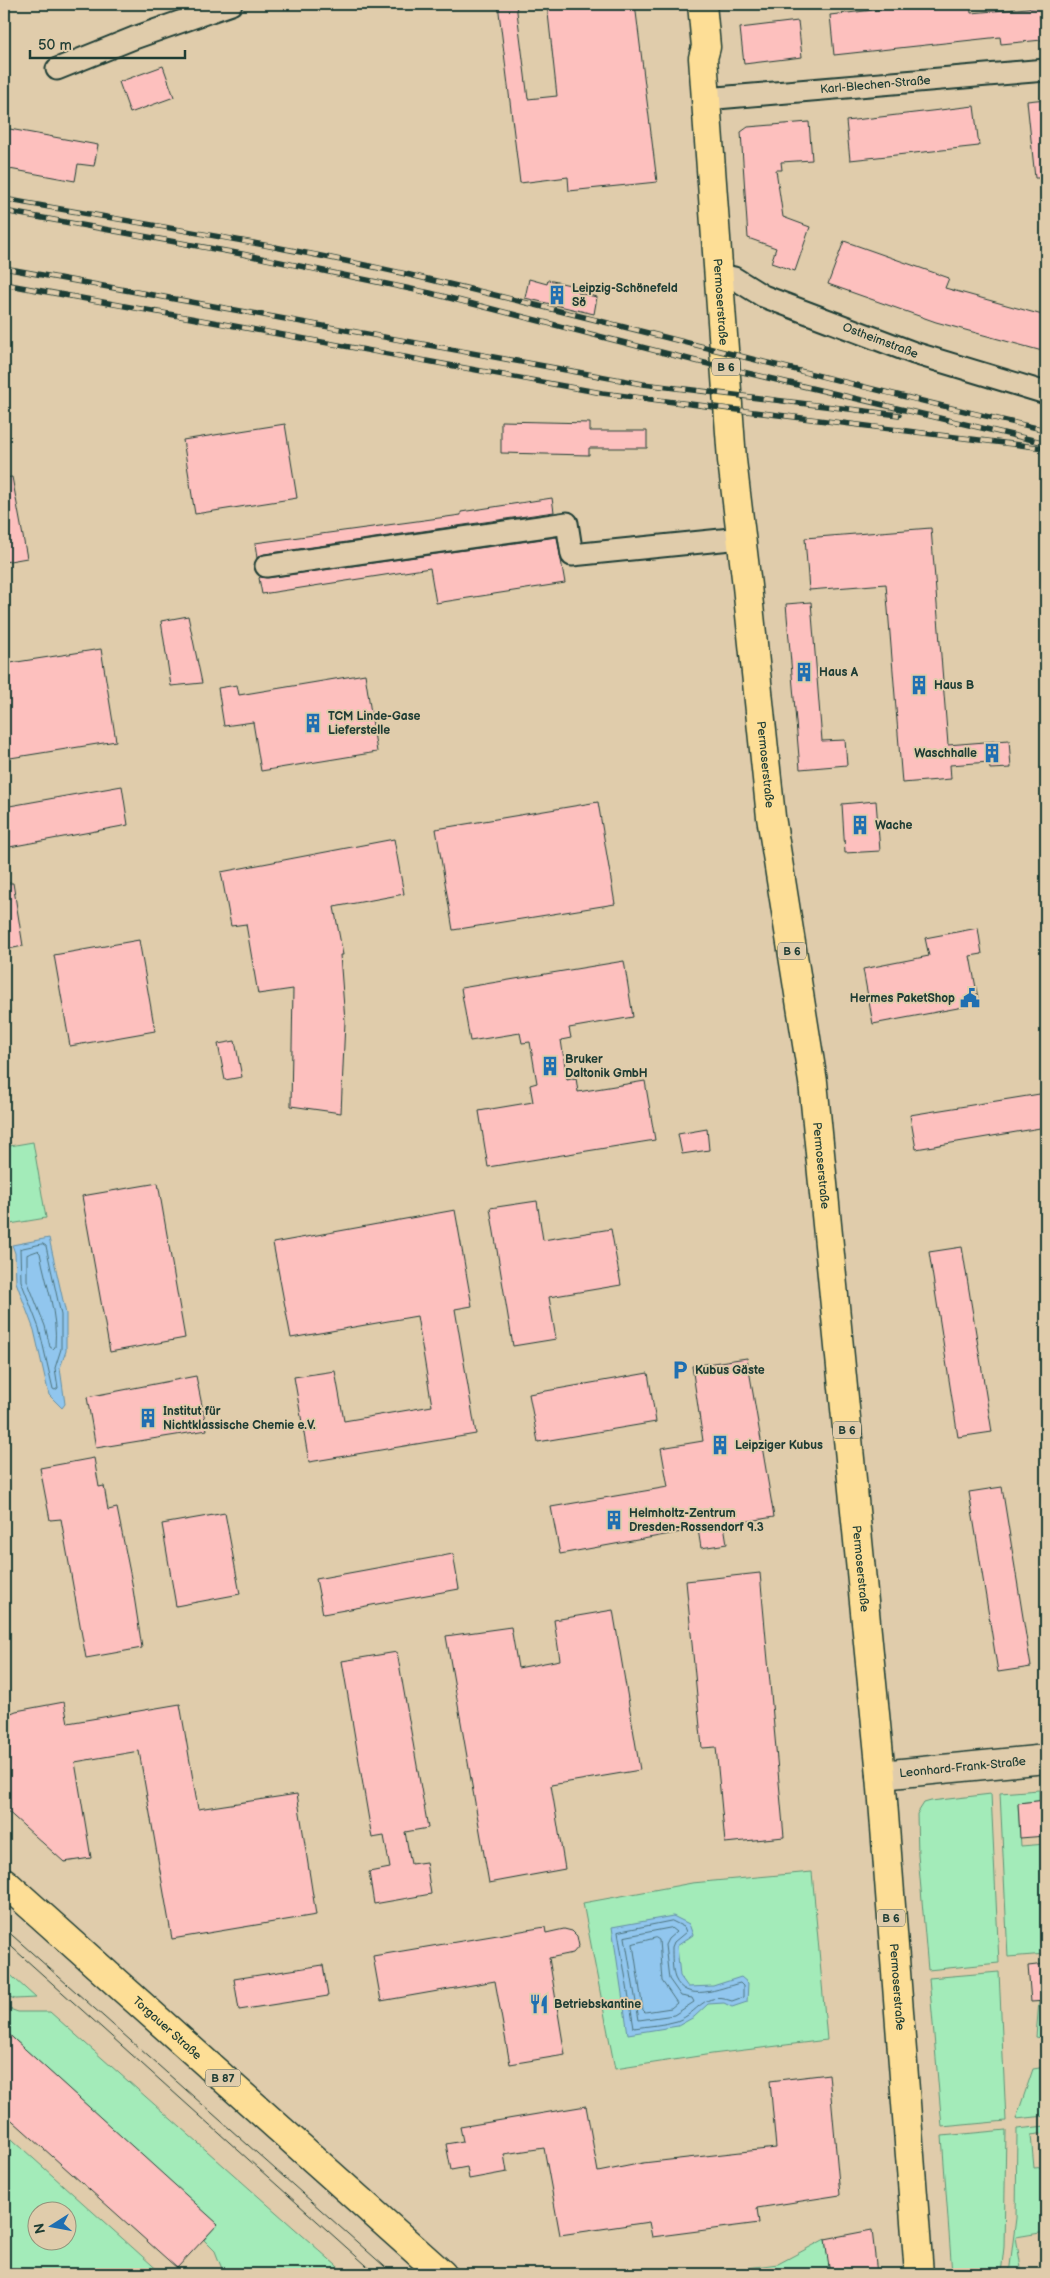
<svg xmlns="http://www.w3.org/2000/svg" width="1050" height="2278" font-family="'Balsamiq Sans',sans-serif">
<rect width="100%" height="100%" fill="#e0ccab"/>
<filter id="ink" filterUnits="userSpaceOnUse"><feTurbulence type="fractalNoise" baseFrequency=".02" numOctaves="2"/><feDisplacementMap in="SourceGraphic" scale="10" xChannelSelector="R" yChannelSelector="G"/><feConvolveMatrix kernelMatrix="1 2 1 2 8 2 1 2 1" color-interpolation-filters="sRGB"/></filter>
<g filter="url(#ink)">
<g fill="#a3ebb9" stroke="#619476" fill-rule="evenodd">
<polygon points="33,1142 46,1218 4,1225 4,1147"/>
<polygon points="1039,1790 1039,1801 1018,1803 1021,1846 1046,1844 1046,1954 1008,1957 1000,1793"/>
<polygon points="991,1794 999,1963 928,1970 918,1855 917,1814 924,1803 931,1801"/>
<polygon points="812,1872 827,2040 712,2054 615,2069 583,1903 692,1883"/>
<polygon points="4,1969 36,1998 15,1999 4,1995"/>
<polygon points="999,1972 1006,2121 942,2127 929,1978"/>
<polygon points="1039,2001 1046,2001 1046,2039 1036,2037"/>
<polygon points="4,2007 18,2012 50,2012 346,2274 224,2274 215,2251 204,2240 217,2224 6,2032 4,2034"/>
<polygon points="1046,2067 1046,2116 1016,2119 1033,2069"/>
<polygon points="1046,2126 1046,2133 1031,2135 1034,2168 1046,2167 1046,2232 1016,2237 1022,2274 1009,2274 1016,2218 1017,2129"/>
<polygon points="1006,2130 1004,2247 1001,2274 952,2274 942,2136"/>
<path d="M 4,2132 L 162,2274 L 5,2274 ZM 38,2210 L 68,2210 L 68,2240 L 38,2240 Z"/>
<polygon points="825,2239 830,2274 701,2274 778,2264"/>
</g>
<g fill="#91c6ee" stroke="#638fa4">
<polygon points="49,1238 66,1314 66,1351 60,1368 65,1404 62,1408 49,1395 34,1330 16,1282 15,1253 12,1245"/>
<polygon points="673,1916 689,1924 693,1935 677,1946 680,1976 688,1987 713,1986 741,1977 748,1983 747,2002 732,2007 724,2003 708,2004 694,2017 678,2026 628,2034 612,1927"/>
</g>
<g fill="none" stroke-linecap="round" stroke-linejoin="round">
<g stroke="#4d747e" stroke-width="1">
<polygon points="43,1244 46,1246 61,1315 61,1349 55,1368 58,1388 55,1390 53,1389 39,1328 21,1281 20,1249"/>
<path d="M 38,1251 L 40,1253 C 46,1285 58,1314 55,1347 L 53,1349 L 50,1347 L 45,1326 L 27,1280 L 27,1255 Z"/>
<path d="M 672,1921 L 684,1927 L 686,1932 L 674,1942 L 672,1947 C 672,1956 672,1970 675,1978 C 686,2004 720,1988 740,1983 L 743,1986 L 743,1997 L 732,2001 C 702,1991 700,2012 677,2021 C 664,2025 647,2026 634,2028 L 618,1932 Z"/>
<polygon points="671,1928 676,1932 668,1939 665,1945 669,1979 681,1996 692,1998 694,2002 674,2015 639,2020 625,1937"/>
<polygon points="656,1938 659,1940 662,1981 677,2003 671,2008 645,2012 643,2010 633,1944"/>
</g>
</g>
<g fill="#fdc0be" stroke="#1f3d34">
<polygon points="498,4 516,4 528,99 557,96 547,4 635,4 657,182 569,191 568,177 520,183"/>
<polygon points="926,4 970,4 971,13 1039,7 1042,40 1001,44 1000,37 834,55 830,15"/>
<polygon points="798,21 802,57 744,64 740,28"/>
<polygon points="163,66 174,97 130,113 119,82"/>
<polygon points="1046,99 1046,178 1035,178 1027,101"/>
<polygon points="974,106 979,146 850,160 846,121"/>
<polygon points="809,122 812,160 781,162 782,170 776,170 783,217 810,227 795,271 771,263 776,248 748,238 741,132 748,127"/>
<polygon points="4,128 98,145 94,166 78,164 75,181 4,168"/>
<polygon points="844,241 949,278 945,288 1046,316 1046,352 936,322 828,284"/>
<polygon points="529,279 547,284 548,280 579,287 578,293 597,297 594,314 525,298"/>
<polygon points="501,421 590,423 590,431 647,431 647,448 589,448 589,455 501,453"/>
<polygon points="285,424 297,498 195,514 183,440"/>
<polygon points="12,477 27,558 4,562 4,478"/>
<polygon points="552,498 554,512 264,554 257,558 255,543 461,515 461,512"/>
<polygon points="931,528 948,745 1009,740 1011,768 990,769 989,762 950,765 951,779 902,783 886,584 809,590 805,538"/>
<polygon points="557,537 565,583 436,603 430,568 262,594 259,578 260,577 268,578"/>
<polygon points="811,602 822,741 845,740 847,765 800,769 786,604"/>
<polygon points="188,616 202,683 171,686 161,621"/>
<polygon points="101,649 116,741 4,759 4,664"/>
<polygon points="365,674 377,752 261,771 253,722 224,726 218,688 237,685 239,695"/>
<polygon points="122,786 128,825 4,848 4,807"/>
<polygon points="876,801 880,851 845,853 842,804"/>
<polygon points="598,802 615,904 453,930 436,829"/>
<polygon points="394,839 404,894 334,907 343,955 340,955 345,1021 341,1113 291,1106 293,989 258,994 246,924 231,926 221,872"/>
<polygon points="4,883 13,883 23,946 4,950"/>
<polygon points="978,928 982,954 970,956 979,1004 873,1024 863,969 929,956 925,938"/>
<polygon points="139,940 155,1031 70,1046 54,955"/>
<polygon points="624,961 633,1017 569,1028 571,1038 561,1040 567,1080 576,1078 578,1092 645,1081 655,1140 488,1167 479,1111 533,1102 530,1085 537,1083 530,1042 522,1043 520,1033 470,1041 461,988"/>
<polygon points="235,1041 242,1077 225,1080 218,1044"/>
<polygon points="1046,1093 1046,1127 916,1149 910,1115"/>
<polygon points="707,1129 709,1150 682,1154 678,1134"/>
<polygon points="158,1183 185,1338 110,1352 82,1196"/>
<polygon points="537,1201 543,1240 611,1229 621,1285 549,1297 556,1339 513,1346 490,1208"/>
<polygon points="455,1210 472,1306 455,1309 476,1434 309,1462 294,1377 335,1371 344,1421 432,1406 417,1316 291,1338 273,1243"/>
<polygon points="962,1247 992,1432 958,1437 929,1252"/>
<polygon points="747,1358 774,1517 724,1525 727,1544 701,1548 698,1529 560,1554 551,1507 668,1487 661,1448 703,1441 692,1366"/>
<polygon points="648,1373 656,1422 538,1442 529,1394"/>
<polygon points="196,1376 207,1430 96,1448 87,1397"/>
<polygon points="94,1458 99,1487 104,1486 108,1510 117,1508 132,1583 142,1648 86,1658 61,1519 50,1520 40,1468"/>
<polygon points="1002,1487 1031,1667 998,1672 969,1492"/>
<polygon points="225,1513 240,1594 176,1606 162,1524"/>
<polygon points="453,1554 459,1589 323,1614 316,1579"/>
<polygon points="760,1573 784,1837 725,1843 716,1747 702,1748 686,1581"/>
<polygon points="613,1610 640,1770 551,1785 565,1869 489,1883 446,1636 511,1627 518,1668 560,1660 554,1620"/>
<polygon points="397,1652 428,1828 405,1832 411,1864 426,1862 431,1894 374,1904 369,1872 390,1868 384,1836 372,1838 342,1661"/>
<polygon points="64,1702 68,1723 180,1704 198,1809 297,1794 316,1915 172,1939 139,1751 75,1762 91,1858 64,1862 4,1808 4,1716 16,1711"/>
<polygon points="1046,1800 1046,1836 1020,1838 1018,1803"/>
<polygon points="545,1927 546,1933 564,1929 572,1931 577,1936 579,1946 573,1953 549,1958 565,2055 510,2064 495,1981 381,2001 373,1956"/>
<polygon points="1046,1964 1046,2001 1031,2002 1028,1966"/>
<polygon points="323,1965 328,1996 239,2010 234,1979"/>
<polygon points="4,2030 218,2224 177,2268 4,2113"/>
<polygon points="829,2074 840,2195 757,2208 759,2223 652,2237 649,2222 560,2235 544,2148 504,2154 507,2172 469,2179 467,2167 451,2170 446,2144 463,2141 460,2127 586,2106 598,2172 643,2163 776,2148 770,2081"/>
<polygon points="872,2230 877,2274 830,2274 825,2239"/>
</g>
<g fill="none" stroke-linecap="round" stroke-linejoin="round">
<defs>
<g id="minor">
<polyline points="57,69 134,38 231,4"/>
<path id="s1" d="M 705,99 L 1046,70"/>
<path id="s2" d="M 720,275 L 734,278 L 763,296 L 914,353 L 1046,393"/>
<polyline points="266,566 567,523 572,555 741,538"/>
</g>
<g id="tertiary">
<path id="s3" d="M 881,1775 L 1046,1759"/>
</g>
<g id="primary">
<path id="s4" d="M 702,4 L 706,47 L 703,58 L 732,460 L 747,586 L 771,817 L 813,1082 L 881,1775 L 919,2274"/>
<path id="s5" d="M 4,1882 L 442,2274"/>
</g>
</defs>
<use href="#minor" stroke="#1f3d34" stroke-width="25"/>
<use href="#tertiary" stroke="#1f3d34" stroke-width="31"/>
<use href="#primary" stroke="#1f3d34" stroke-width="31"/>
<use href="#minor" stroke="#e0ccab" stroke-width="21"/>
<use href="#tertiary" stroke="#e0ccab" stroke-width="28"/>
<use href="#primary" stroke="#fdde96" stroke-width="28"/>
<g stroke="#1f3d34" stroke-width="1">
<polyline points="4,1928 393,2274"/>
<polyline points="4,1940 376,2274"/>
</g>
<defs>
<g id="rail">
<path d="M 4,199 C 148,225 294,247 436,281 C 640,329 842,384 1046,430"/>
<polyline points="4,211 242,254 430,293 696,361 1046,443"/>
<polyline points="4,268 643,384 899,415"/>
<polyline points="4,284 602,393 1044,448"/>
</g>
</defs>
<use href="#rail" stroke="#1f3d34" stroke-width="5.5"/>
<use href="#rail" stroke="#e0ccab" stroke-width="4" stroke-dasharray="11" stroke-linecap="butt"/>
</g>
</g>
<defs>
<symbol id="building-bare" viewBox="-9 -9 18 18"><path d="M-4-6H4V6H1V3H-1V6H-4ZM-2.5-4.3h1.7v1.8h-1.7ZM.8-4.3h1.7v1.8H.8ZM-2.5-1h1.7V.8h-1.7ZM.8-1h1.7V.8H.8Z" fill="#1f6fb2" stroke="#e0ccab" stroke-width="2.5" paint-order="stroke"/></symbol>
<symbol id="civic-bare" viewBox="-9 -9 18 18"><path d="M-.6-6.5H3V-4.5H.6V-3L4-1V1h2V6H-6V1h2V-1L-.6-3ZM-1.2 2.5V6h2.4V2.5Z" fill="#1f6fb2" stroke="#e0ccab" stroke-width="2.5" paint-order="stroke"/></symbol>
<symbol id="parking-bare" viewBox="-9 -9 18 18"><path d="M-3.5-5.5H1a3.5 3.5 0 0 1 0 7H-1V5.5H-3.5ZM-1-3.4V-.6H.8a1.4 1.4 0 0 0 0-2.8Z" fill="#1f6fb2" stroke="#e0ccab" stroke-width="2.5" paint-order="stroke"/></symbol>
<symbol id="restaurant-bare" viewBox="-9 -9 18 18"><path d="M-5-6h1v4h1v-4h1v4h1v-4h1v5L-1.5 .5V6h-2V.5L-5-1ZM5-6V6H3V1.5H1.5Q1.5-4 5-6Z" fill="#1f6fb2" stroke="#e0ccab" stroke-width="2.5" paint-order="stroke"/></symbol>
</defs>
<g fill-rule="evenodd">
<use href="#building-bare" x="543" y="281" width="28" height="28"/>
<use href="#building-bare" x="790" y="658" width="28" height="28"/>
<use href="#building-bare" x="905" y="671" width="28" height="28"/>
<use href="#building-bare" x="299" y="709" width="28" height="28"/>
<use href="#building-bare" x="978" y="739" width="28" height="28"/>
<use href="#building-bare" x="846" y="811" width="28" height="28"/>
<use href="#civic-bare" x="956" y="984" width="28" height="28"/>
<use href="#building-bare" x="536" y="1052" width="28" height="28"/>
<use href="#parking-bare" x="666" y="1356" width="28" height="28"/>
<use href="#building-bare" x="134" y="1404" width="28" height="28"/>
<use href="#building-bare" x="706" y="1431" width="28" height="28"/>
<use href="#building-bare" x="600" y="1506" width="28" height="28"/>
<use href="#restaurant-bare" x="525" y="1990" width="28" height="28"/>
</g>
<g text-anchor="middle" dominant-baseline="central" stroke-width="4" stroke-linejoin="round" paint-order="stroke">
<g fill="#e0ccab" stroke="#596858" stroke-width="1">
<rect x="712" y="358.5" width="28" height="17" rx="4"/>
<rect x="778" y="942.5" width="28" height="17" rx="4"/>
<rect x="833" y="1421.5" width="28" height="17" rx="4"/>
<rect x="877" y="1909.5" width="28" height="17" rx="4"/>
<rect x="205.5" y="2069.5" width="35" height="17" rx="4"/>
</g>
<g font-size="11" font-weight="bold" fill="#1f3d34">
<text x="726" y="367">B 6</text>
<text x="792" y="951">B 6</text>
<text x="847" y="1430">B 6</text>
<text x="891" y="1918">B 6</text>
<text x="223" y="2078">B 87</text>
</g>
<g font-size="12" fill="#1f3d34" stroke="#e0ccab">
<text stroke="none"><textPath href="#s1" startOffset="171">Karl-Blechen-Straße</textPath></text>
<text stroke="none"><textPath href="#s4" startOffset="299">Permoserstraße</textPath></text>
<text stroke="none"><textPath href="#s2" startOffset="174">Ostheimstraße</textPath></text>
<text stroke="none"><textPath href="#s4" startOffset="764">Permoserstraße</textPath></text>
<text stroke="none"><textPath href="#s4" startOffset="1169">Permoserstraße</textPath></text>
<text stroke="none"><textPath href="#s4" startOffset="1574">Permoserstraße</textPath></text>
<text stroke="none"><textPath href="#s3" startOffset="82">Leonhard-Frank-Straße</textPath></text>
<text stroke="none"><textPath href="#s4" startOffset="1994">Permoserstraße</textPath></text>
<text stroke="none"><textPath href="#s5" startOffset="219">Torgauer Straße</textPath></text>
</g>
<g font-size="12" font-weight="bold" fill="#1f3d34" stroke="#e0ccab" text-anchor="start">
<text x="572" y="288">Leipzig-Schönefeld<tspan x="572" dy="14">Sö</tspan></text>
<text x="819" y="672">Haus A</text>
<text x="934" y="685">Haus B</text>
<text x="328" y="716">TCM Linde-Gase<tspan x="328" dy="14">Lieferstelle</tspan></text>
<text x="977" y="753" text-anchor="end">Waschhalle</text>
<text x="875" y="825">Wache</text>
<text x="955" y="998" text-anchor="end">Hermes PaketShop</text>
<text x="565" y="1059">Bruker<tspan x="565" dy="14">Daltonik GmbH</tspan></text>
<text x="695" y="1370">Kubus Gäste</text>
<text x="163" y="1411">Institut für<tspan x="163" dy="14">Nichtklassische Chemie e.V.</tspan></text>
<text x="735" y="1445">Leipziger Kubus</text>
<text x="629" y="1513">Helmholtz-Zentrum<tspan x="629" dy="14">Dresden-Rossendorf 9.3</tspan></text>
<text x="554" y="2004">Betriebskantine</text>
</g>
</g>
<rect width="1050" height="2278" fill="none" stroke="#e0ccab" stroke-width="20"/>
<rect x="10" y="10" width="1030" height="2258" fill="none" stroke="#1f3d34" stroke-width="2" filter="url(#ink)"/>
<g transform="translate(52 2226) rotate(259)"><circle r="24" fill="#e0ccab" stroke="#93937b"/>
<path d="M0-4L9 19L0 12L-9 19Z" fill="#1f6fb2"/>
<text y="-8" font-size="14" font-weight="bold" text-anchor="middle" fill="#1f3d34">N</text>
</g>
<path d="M30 50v8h155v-8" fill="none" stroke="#1f3d34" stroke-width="2.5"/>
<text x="38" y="50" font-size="15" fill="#1f3d34" stroke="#e0ccab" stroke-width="4" paint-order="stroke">50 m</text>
</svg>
